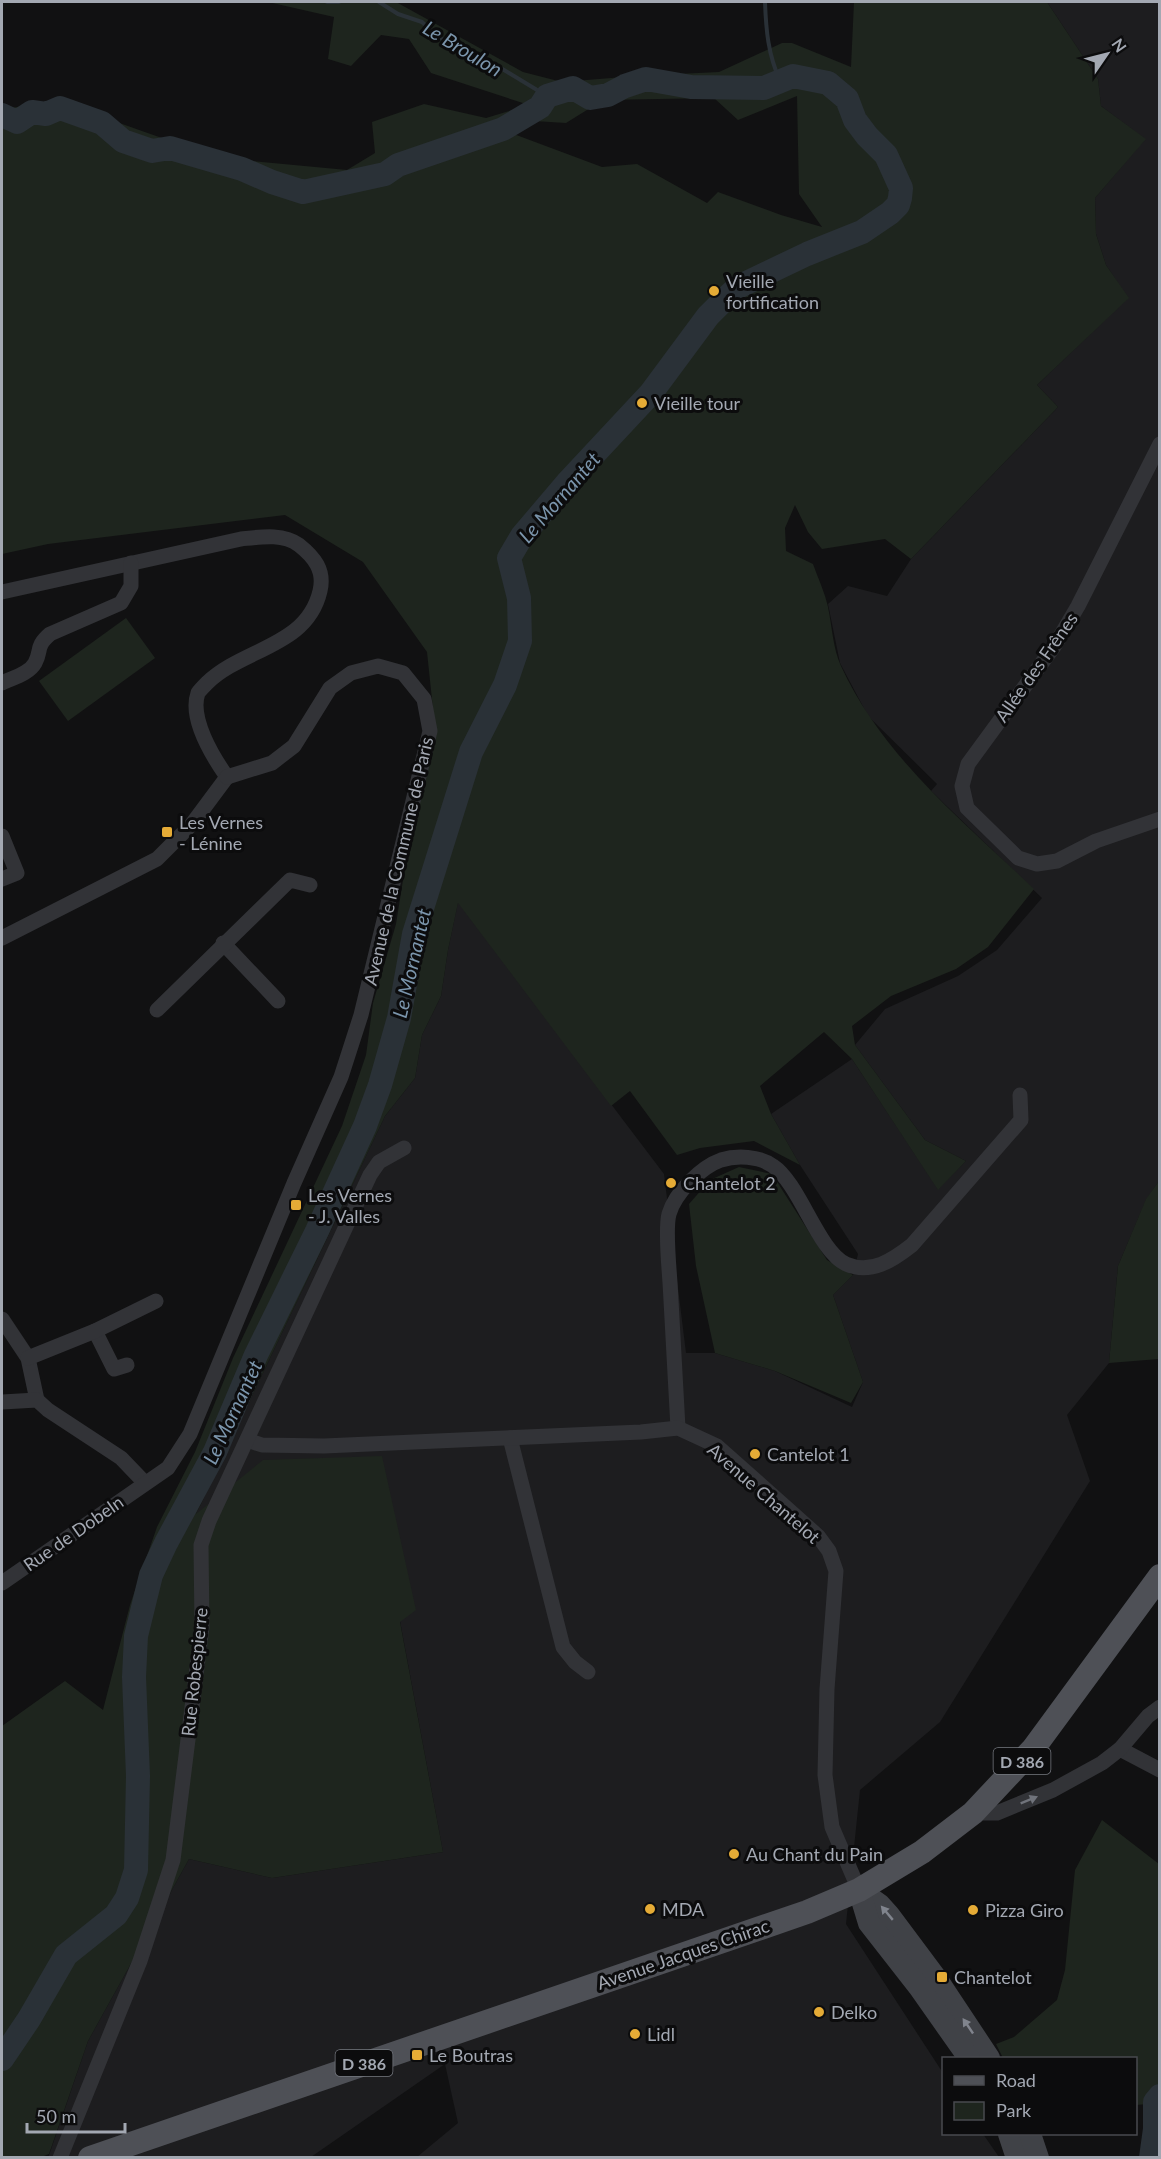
<svg xmlns="http://www.w3.org/2000/svg" width="1161" height="2159" font-family="Lato,sans-serif">
<rect width="100%" height="100%" fill="#111112"/>
<polygon fill="#1d1d1f" points="1047,2 1159,2 1159,1181 1146,1200 1118,1266 1109,1363 1067,1415 1090,1481 940,1722 860,1790 846,1924 943,2073 944,2134 983,2134 999,2157 417,2157 458,2123 445,2064 311,2157 48,2158 88,2041 189,1859 272,1878 443,1852 400,1621 195,1516 385,1116 415,1078 422,1035 441,996 448,950 458,902 664,1174 686,1353 715,1353 775,1371 852,1407 863,1382 833,1295 853,1275 858,1254 800,1165 771,1114 852,1059 938,1189 966,1161 925,1140 855,1045 885,1009 958,976 997,950 1042,898 931,791 937,784 868,716 840,663 828,604 848,586 887,596 911,559 1058,407 1037,385 1128,298 1106,265 1096,234 1095,198 1145,139 1101,106 1098,79"/>
<g fill="#1e251e" fill-rule="evenodd">
<path d="M 268,2 L 396,2 L 523,72 L 562,82 L 636,76 L 719,72 L 782,43 L 792,43 L 851,67 L 854,2 L 1047,2 L 1098,79 L 1101,106 L 1146,139 L 1095,198 L 1096,234 L 1106,265 L 1129,298 L 1037,385 L 1058,407 L 911,559 L 885,539 L 822,549 L 808,532 L 795,505 L 785,528 L 786,551 L 813,564 C 818,578 825,593 828,607 C 832,626 833,649 841,666 C 883,757 963,821 1034,889 L 988,947 L 956,969 L 891,996 L 852,1026 L 855,1045 L 925,1140 L 966,1161 L 938,1190 L 852,1059 L 824,1032 L 760,1086 L 771,1114 L 800,1165 L 754,1141 L 700,1148 L 677,1155 L 630,1091 L 611,1106 L 458,903 L 448,950 L 441,996 L 422,1035 L 415,1078 L 385,1116 L 196,1514 L 263,1460 L 382,1456 L 416,1610 L 400,1622 L 443,1852 L 272,1878 L 189,1859 L 88,2041 L 49,2154 L 39,2158 L 2,2157 L 2,1726 L 65,1681 L 103,1710 L 130,1605 L 157,1527 L 195,1452 L 233,1358 L 342,1126 L 366,1055 L 373,1003 L 396,924 L 407,855 L 435,728 L 427,652 L 363,562 L 285,515 L 48,544 L 2,554 L 2,107 L 11,108 L 28,105 L 71,106 L 196,150 L 251,161 L 347,170 L 375,153 L 372,122 L 424,104 L 486,118 L 529,105 L 431,73 L 409,39 L 381,35 L 351,66 L 328,59 L 334,17 ZM 797,96 L 799,194 L 822,227 L 781,215 L 718,192 L 707,203 L 637,164 L 602,167 L 511,133 L 534,121 L 566,123 L 603,100 L 714,98 L 738,120 Z"/>
<polygon points="126,618 155,658 68,721 39,681"/>
<polygon points="739,1167 772,1174 827,1260 853,1275 833,1295 863,1382 851,1403 775,1371 715,1353 696,1266 689,1204 710,1180"/>
<polygon points="1159,1181 1159,1359 1109,1363 1118,1266 1146,1199"/>
<polygon points="1102,1820 1159,1864 1159,2103 1136,2105 1136,2058 1003,2058 996,2044 1014,2037 1057,2000 1065,1970 1075,1870"/>
</g>
<g fill="none" stroke-linecap="round" stroke-linejoin="round">
<g stroke="#2a3137" stroke-width="4">
<polyline points="327,2 339,2"/>
<polyline points="379,2 398,14 422,22 438,37 499,67 547,96"/>
<path d="M 765,2 C 766,30 768,54 780,81"/>
</g>
<g stroke="#2a3137" stroke-width="24">
<polyline points="2,115 17,122 32,112 46,114 60,108 102,123 123,141 152,151 170,148 242,169 272,182 303,192 385,174 398,165 503,129 540,107 547,96 573,88 590,98 608,95 625,86 646,79 691,87 764,88 793,76 828,83 847,99 855,120 867,136 886,155 901,188 900,198 898,205 890,213 862,232 807,254 738,287 726,298 708,316 651,393 567,483 522,536 509,558 519,598 520,641 505,685 471,752 414,934 399,1018 380,1085 365,1126 317,1231 256,1355 215,1452 166,1543 151,1575 136,1636 134,1677 138,1776 136,1870 127,1898 116,1915 66,1955 29,2019 2,2059"/>
<polyline points="1151,2158 1155,2129 1155,2102 1160,2096"/>
</g>
<g stroke="#323337" stroke-width="15">
<polyline points="1160,444 1078,606 1055,645 968,764 962,786 967,808 1018,858 1037,864 1057,861 1096,841 1160,819"/>
<path d="M 2,592 L 241,539 C 260,537 283,533 299,545 C 314,557 325,570 320,591 C 307,647 243,648 207,683 C 204,686 200,690 198,693 C 189,718 213,757 227,777"/>
<path d="M 2,683 C 12,678 29,674 35,663 C 42,650 35,647 50,634 L 121,603 L 131,586 L 131,563"/>
<polyline points="2,836 17,873 2,879"/>
<polyline points="2,938 157,859 192,824 227,777"/>
<polyline points="223,943 278,1001"/>
<polyline points="157,1010 290,880 310,885"/>
<polyline points="2,1319 28,1358 37,1400"/>
<polyline points="95,1331 114,1369 127,1365"/>
<polyline points="28,1358 95,1331 156,1301"/>
<polyline points="2,1402 37,1400 48,1410 121,1458 145,1483"/>
<path d="M 678,1428 C 675,1379 673,1331 670,1283 C 669,1266 665,1229 669,1214 C 675,1193 701,1167 721,1160 C 737,1155 759,1156 773,1166 C 800,1184 818,1251 846,1264 C 871,1275 893,1260 912,1245 L 1021,1120 L 1020,1095"/>
<polyline points="510,1438 563,1647 575,1662 588,1672"/>
<polyline points="247,1440 262,1445 324,1446 641,1432 678,1428 717,1446 818,1536 829,1551 836,1571 827,1689 825,1775 832,1827 859,1890"/>
<polyline points="2,1583 168,1468 190,1434 294,1183 341,1077 361,1015 430,731 424,699 403,673 378,666 351,673 330,688 294,746 272,763 227,777"/>
<polyline points="1120,1749 1160,1770"/>
<polyline points="973,1813 997,1813 1053,1790 1102,1763 1120,1749 1148,1716 1160,1707"/>
<polyline points="60,2158 140,1961 173,1860 202,1627 201,1545 209,1521 370,1175 379,1162 404,1148"/>
</g>
<g stroke="#404247" stroke-width="22">
<polyline points="859,1890 880,1905 889,1915 936,1978 989,2058"/>
<polyline points="859,1890 869,1923 919,1987 969,2058"/>
<polyline points="1009,2134 1017,2158"/>
<polyline points="1030,2134 1038,2158"/>
</g>
<polyline stroke="#4e5056" stroke-width="24" points="90,2158 807,1912 859,1890 922,1852 973,1813 1033,1749 1160,1576"/>
</g>
<defs><path id="oneway-solid" d="M-6-.8H1V-3.2L6.5 0L1 3.2V.8H-6Z" transform="scale(1.5)"/></defs>
<use fill="#70737b" href="#oneway-solid" transform="translate(1029 1800) rotate(-22)"/>
<g fill="#80848d">
<use href="#oneway-solid" transform="translate(887 1913) rotate(-130)"/>
<use href="#oneway-solid" transform="translate(968 2026) rotate(-124)"/>
</g>
<g fill="#e5ab36" stroke="#0c0c0d" stroke-width="2">
<circle cx="714" cy="291" r="6"/>
<circle cx="642" cy="403" r="6"/>
<rect x="161" y="826" width="12" height="12" rx="3"/>
<circle cx="671" cy="1183" r="6"/>
<rect x="290" y="1199" width="12" height="12" rx="3"/>
<circle cx="755" cy="1454" r="6"/>
<circle cx="734" cy="1854" r="6"/>
<circle cx="650" cy="1909" r="6"/>
<circle cx="973" cy="1910" r="6"/>
<rect x="936" y="1971" width="12" height="12" rx="3"/>
<circle cx="819" cy="2012" r="6"/>
<circle cx="635" cy="2034" r="6"/>
<rect x="411" y="2049" width="12" height="12" rx="3"/>
</g>
<g text-anchor="middle" dominant-baseline="central" stroke-width="6" stroke-linejoin="round" paint-order="stroke">
<g fill="#0c0c0d" stroke="#767980" stroke-width="1.5">
<rect x="993.5" y="1748" width="57" height="26" rx="4.5"/>
<rect x="335.5" y="2050" width="57" height="26" rx="4.5"/>
</g>
<g font-size="16" font-weight="bold" fill="#a3a8b2">
<text x="1022" y="1761">D 386</text>
<text x="364" y="2063">D 386</text>
</g>
<g font-size="18" fill="#a3a8b2" stroke="#0c0c0d" text-anchor="start">
<text x="726" y="281">Vieille<tspan x="726" dy="21">fortification</tspan></text>
<text x="654" y="403">Vieille tour</text>
<text x="179" y="822">Les Vernes<tspan x="179" dy="21">- Lénine</tspan></text>
<text x="683" y="1183">Chantelot 2</text>
<text x="308" y="1195">Les Vernes<tspan x="308" dy="21">- J. Valles</tspan></text>
<text x="767" y="1454">Cantelot 1</text>
<text x="746" y="1854">Au Chant du Pain</text>
<text x="662" y="1909">MDA</text>
<text x="985" y="1910">Pizza Giro</text>
<text x="954" y="1977">Chantelot</text>
<text x="831" y="2012">Delko</text>
<text x="647" y="2034">Lidl</text>
<text x="429" y="2055">Le Boutras</text>
</g>
<g font-size="18" fill="#a3a8b2" stroke="#0c0c0d">
<text transform="translate(1036 667) rotate(-55)">Allée des Frênes</text>
<text transform="translate(398 861) rotate(-77)">Avenue de la Commune de Paris</text>
<text transform="translate(764 1493) rotate(41)">Avenue Chantelot</text>
<text transform="translate(73 1533) rotate(-35)">Rue de Dobeln</text>
<text transform="translate(194 1672) rotate(-84)">Rue Robespierre</text>
<text transform="translate(683 1954) rotate(-19)">Avenue Jacques Chirac</text>
</g>
<g font-size="20" font-style="italic" fill="#7b95ac" stroke="#0c0c0d">
<text transform="translate(463 48) rotate(31)">Le Broulon</text>
<text transform="translate(559 497) rotate(-49)">Le Mornantet</text>
<text transform="translate(411 963) rotate(-77)">Le Mornantet</text>
<text transform="translate(232 1412) rotate(-65)">Le Mornantet</text>
</g>
</g>
<rect width="1161" height="2159" fill="none" stroke="#a3a8b2" stroke-width="6"/>
<rect x="942" y="2057" width="195" height="78" fill="#0c0c0d" stroke="#484a4f" stroke-width="1.5"/>
<rect x="954" y="2076" width="30" height="9" fill="#4e5056" stroke="#484a4f" stroke-width="1.5"/>
<text x="996" y="2087" font-size="18" fill="#a3a8b2">Road</text>
<rect x="954" y="2102" width="30" height="18" fill="#1e251e" stroke="#484a4f" stroke-width="1.5"/>
<text x="996" y="2117" font-size="18" fill="#a3a8b2">Park</text>
<g transform="translate(1107 54) rotate(55)" stroke="#0c0c0d" stroke-width="4.5" paint-order="stroke">
<path d="M0-4.5L10 22L0 15L-10 22Z" fill="#a3a8b2"/>
<text y="-9" font-size="16" font-weight="bold" text-anchor="middle" fill="#a3a8b2">N</text>
</g>
<path d="M27 2123v9h98v-9" fill="none" stroke="#a3a8b2" stroke-width="3"/>
<text x="36" y="2123" font-size="18" fill="#a3a8b2" stroke="#0c0c0d" stroke-width="4.5" paint-order="stroke">50 m</text>
</svg>
